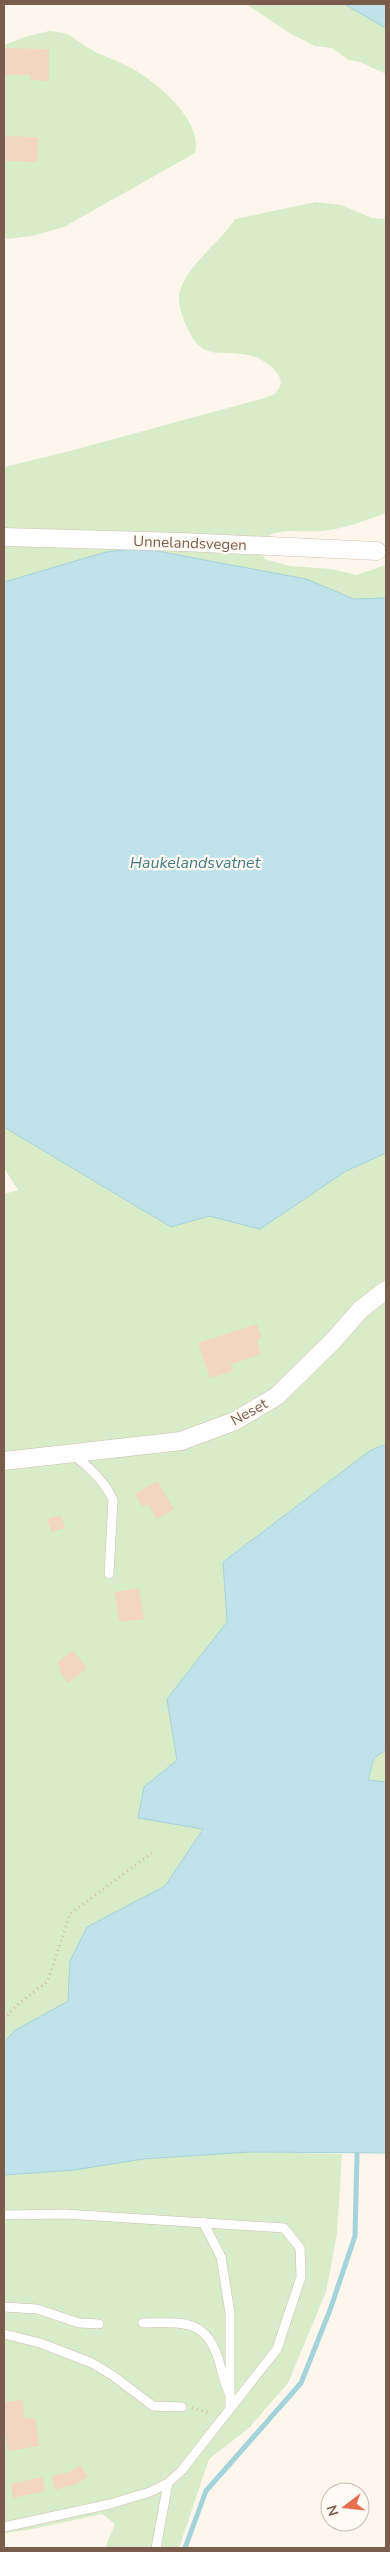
<svg xmlns="http://www.w3.org/2000/svg" width="390" height="2552" font-family="'Nunito Sans',sans-serif">
<rect width="100%" height="100%" fill="#fdf6ec"/>
<g fill="#d8ecc9">
<polygon points="246,4 386,4 386,74 360,62 349,60 332,48 315,46 291,34"/>
<path d="M 49,31 C 74,33 68,36 87,47 C 99,55 115,59 129,67 C 155,80 204,121 195,153 L 64,227 L 32,236 L 8,239 L 4,237 L 4,45 L 25,37 Z"/>
<path d="M 316,202 L 341,205 L 372,218 L 386,219 L 386,513 C 367,520 343,529 323,531 C 300,533 275,525 257,544 L 265,559 L 289,566 L 332,569 L 356,575 L 386,565 L 386,598 L 354,599 L 306,579 L 141,548 L 106,552 L 4,582 L 4,467 L 70,451 L 261,399 C 267,397 275,395 278,390 C 289,376 264,359 252,356 C 220,348 202,364 186,325 C 182,316 178,304 179,295 C 185,266 220,243 235,219 Z"/>
<polygon points="4,1127 171,1227 209,1216 260,1229 346,1171 386,1153 386,1444 371,1450 223,1562 227,1622 167,1699 177,1760 144,1787 138,1818 203,1828 165,1886 87,1927 70,1961 68,2001 14,2031 4,2043 4,1194 18,1190 4,1168"/>
<polygon points="386,1750 386,1782 367,1780 374,1758"/>
<polygon points="249,2152 342,2154 337,2234 326,2292 288,2383 249,2428 209,2459 179,2548 105,2548 115,2524 102,2514 28,2530 4,2533 4,2175 74,2170 143,2159"/>
</g>
<g fill="#bfe3e8" stroke="#a5d3da">
<polygon points="344,4 386,4 386,28"/>
<polygon points="141,548 306,579 354,599 386,598 386,1153 346,1171 260,1229 209,1216 171,1227 4,1127 4,582 106,552"/>
<polygon points="386,1444 386,1750 374,1758 368,1780 386,1782 386,2153 249,2152 143,2159 74,2170 4,2175 4,2043 14,2031 68,2001 70,1961 87,1927 165,1886 203,1829 138,1818 144,1787 177,1760 167,1699 227,1622 223,1562 371,1450"/>
</g>
<g fill="none" stroke-linecap="round" stroke-linejoin="round">
<polyline stroke="#a5d3da" stroke-width="5" points="185,2548 206,2491 301,2383 330,2310 355,2236 357,2154"/>
</g>
<g fill="#f3d5c3">
<polygon points="4,48 49,49 49,81 31,80 31,75 5,75"/>
<polygon points="4,136 38,137 37,162 4,161"/>
<polygon points="257,1324 261,1337 257,1341 261,1354 231,1364 233,1371 210,1378 198,1343"/>
<polygon points="157,1481 174,1509 157,1519 148,1504 143,1507 135,1494"/>
<polygon points="61,1515 65,1528 51,1532 47,1519"/>
<polygon points="139,1588 144,1619 119,1622 115,1592"/>
<polygon points="73,1650 87,1668 68,1683 59,1671 61,1669 57,1663"/>
<polygon points="22,2400 25,2419 35,2418 39,2446 8,2451 4,2425 4,2402"/>
<polygon points="81,2465 88,2477 76,2484 55,2490 52,2476 69,2472"/>
<polygon points="42,2477 45,2491 13,2498 11,2484"/>
</g>
<g fill="none" stroke-linecap="round" stroke-linejoin="round">
<defs>
<g id="lane">
<path d="M 73,1454 C 88,1467 105,1481 113,1500 L 109,1574"/>
<polyline points="4,2215 65,2214 284,2228 300,2248 301,2277 277,2349 182,2470 168,2483 150,2492 110,2504 4,2527"/>
<polyline points="203,2222 221,2257 230,2313 230,2409"/>
<polyline points="4,2307 37,2309 79,2323 99,2324"/>
<path d="M 143,2323 C 179,2323 205,2317 218,2358 C 222,2371 224,2383 230,2395"/>
<polyline points="4,2334 40,2343 92,2363 112,2375 153,2406 182,2407"/>
<polyline points="156,2548 168,2483"/>
</g>
<g id="street">
<polyline points="4,537 182,542 377,551"/>
<polyline points="4,1461 181,1441 235,1421 277,1396 332,1342 361,1309 386,1290"/>
</g>
</defs>
<use href="#lane" stroke="#d1beb0" stroke-width="10"/>
<use href="#street" stroke="#d1beb0" stroke-width="19"/>
<g stroke="#d9b8a5" stroke-width="3" stroke-dasharray="1 4" stroke-linecap="butt">
<polyline points="4,2019 17,2005 48,1981 70,1914 153,1852"/>
<polyline points="192,2408 210,2413"/>
</g>
<use href="#lane" stroke="#fff" stroke-width="9"/>
<use href="#street" stroke="#fff" stroke-width="18"/>
</g>
<g text-anchor="middle" dominant-baseline="central" stroke-width="4.5" stroke-linejoin="round" paint-order="stroke">
<g font-size="15" fill="#7a5c4d" stroke="#fffaf3">
<text transform="translate(190 543) rotate(2)">Unnelandsvegen</text>
<text transform="translate(249 1412) rotate(-29)">Neset</text>
</g>
<g font-size="16" font-style="italic" fill="#437c86" stroke="#fffaf3">
<text x="195" y="863">Haukelandsvatnet</text>
</g>
</g>
<rect width="390" height="2552" fill="none" stroke="#7a5c4d" stroke-width="10"/>
<g transform="translate(345 2507) rotate(254)"><circle r="24" fill="#fffaf3" stroke="#cabbb1"/>
<path d="M0-4L9 19L0 12L-9 19Z" fill="#e76f51"/>
<text y="-8" font-size="14" font-weight="bold" text-anchor="middle" fill="#7a5c4d">N</text>
</g>
</svg>
